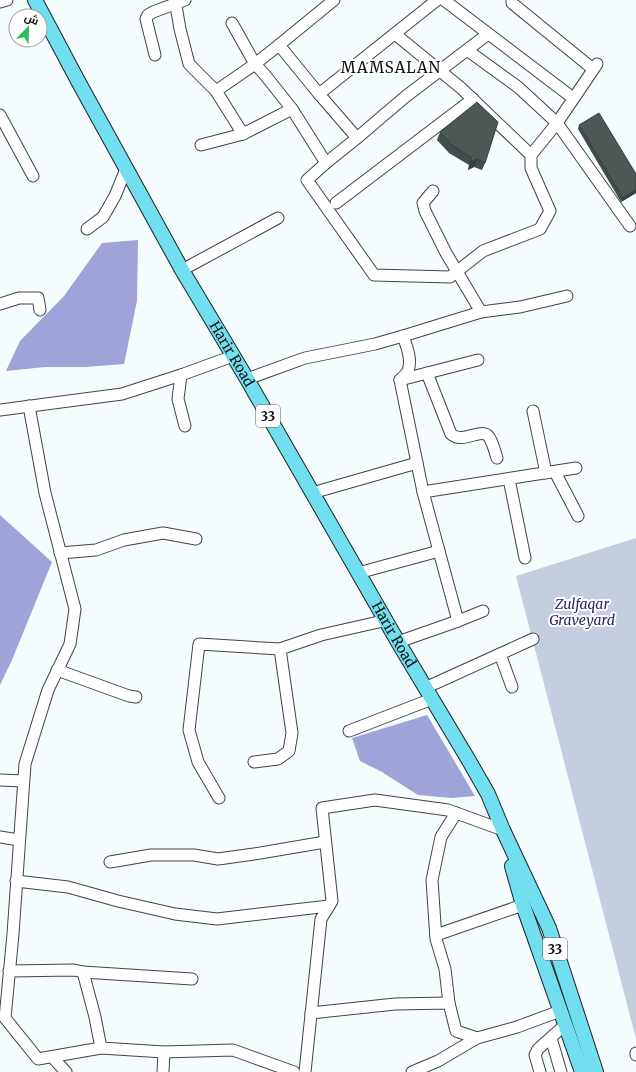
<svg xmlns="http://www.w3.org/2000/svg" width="636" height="1072" font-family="Merriweather,Cairo,serif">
<rect width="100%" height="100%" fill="#f4fcfe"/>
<g fill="#9fa3d7">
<polygon points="138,240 137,301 124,364 85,367 45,367 6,371 20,341 64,296 102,243"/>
<polygon points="0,515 52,562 12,660 0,685"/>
<polygon points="427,715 475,796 451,798 418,795 382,772 360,761 352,738"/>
</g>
<polygon fill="#c5cde0" points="636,538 636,1039 516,576"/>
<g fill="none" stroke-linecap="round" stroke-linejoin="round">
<defs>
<g id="minor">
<polyline points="175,0 180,29 189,64 216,91 243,134"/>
<polyline points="444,0 573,98"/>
<polyline points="512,0 512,3 593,69"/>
<polyline points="0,2 7,0"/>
<polyline points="232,23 255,64 265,75 292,109 326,163 307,180 374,275 450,277 483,251 540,229 550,211 531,168 531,155 557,123 597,64"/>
<polyline points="395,34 461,88 531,155"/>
<polyline points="279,45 334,0"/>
<polyline points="467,50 518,87 557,123 630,226"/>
<polyline points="155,55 146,19 148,15 153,12 185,0"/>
<polyline points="216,91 255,64 279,45 319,94 357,138"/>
<polyline points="319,94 437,0"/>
<polyline points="0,115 33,176"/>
<polyline points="201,145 243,134 292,109"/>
<polyline points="326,163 357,138 405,97 488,34"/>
<polyline points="433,191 423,203 425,211 446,253 481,312"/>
<polyline points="336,203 473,99"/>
<polyline points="87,229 103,217 115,196 126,169"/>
<polyline points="182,270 278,218"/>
<polyline points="0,304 19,298 38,298 40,310"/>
<path d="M 427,373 L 451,434 C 463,445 482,426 489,437 C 493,443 495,452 497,458"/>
<polyline points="181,375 178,399 185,426"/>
<polyline points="247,379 305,358 375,344 403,336 481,312 520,307 567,296"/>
<polyline points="400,380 423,492 458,621"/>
<polyline points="400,380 478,360"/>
<path d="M 400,380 C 402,378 405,375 407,373 C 413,362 407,347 403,336"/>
<polyline points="29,406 45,493 75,609 70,644 48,690 25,764 13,934 5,1018 38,1059 101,1048 164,1052 233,1050 294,1072"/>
<polyline points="0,410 122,394 181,375 233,356"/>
<polyline points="533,411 546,473"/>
<polyline points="555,472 578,516"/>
<polyline points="509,479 525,558"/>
<polyline points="423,492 576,468"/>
<polyline points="312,493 417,463"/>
<polyline points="60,553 96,550 124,540 163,533 196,539"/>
<polyline points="358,573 439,551"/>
<polyline points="398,642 458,621 483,611"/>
<polyline points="500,654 512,687"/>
<polyline points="57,670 129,696 136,697"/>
<polyline points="425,688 533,639"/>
<polyline points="349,731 432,699"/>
<polyline points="254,762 278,759 289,751 292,733 280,649 321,635 383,621 385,619"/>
<polyline points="0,780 23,781"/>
<polyline points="219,798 198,762 189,730 199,644 280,649"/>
<polyline points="0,837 19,840"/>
<polyline points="110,862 151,855 194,855 218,859 254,854 325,842"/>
<polyline points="16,881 68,887 118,901 175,914 217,919 251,915 329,906"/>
<polyline points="436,935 523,905"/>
<polyline points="9,971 74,970 83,972 95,1017 101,1048"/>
<polyline points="83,972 192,979"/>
<polyline points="449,1003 445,969 436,939 432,880 441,837 456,813"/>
<polyline points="311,1013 395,1004 449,1003 456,1031 477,1038"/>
<polyline points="551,1038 561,1072"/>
<polyline points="636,1053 636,1055"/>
<polyline points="52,1057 66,1072"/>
<polyline points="163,1072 164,1052"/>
<polyline points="305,1072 321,919 332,901 322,808 375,800 448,810 503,830"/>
<polyline points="412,1072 438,1061 477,1038 517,1027 560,1011"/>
<polyline points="540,1072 535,1055 538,1049 565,1025"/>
</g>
<g id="major">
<path id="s1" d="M 35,0 L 78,81 L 182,270 L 247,379 L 398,642 L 468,759 L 488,794 L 503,830 L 549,928 L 596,1072"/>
<polyline points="512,866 523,905 582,1072"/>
</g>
</defs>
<use href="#minor" stroke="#434343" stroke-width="13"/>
<use href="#major" stroke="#212121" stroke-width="16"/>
<use href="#minor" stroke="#fff" stroke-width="11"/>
<use href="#major" stroke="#72dff0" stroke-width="14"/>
</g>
<g fill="#424c4a">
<polygon points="579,125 636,174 636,193 621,202 578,129"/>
<polygon points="440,132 485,163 482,170 474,167 468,170 469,165 449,153 437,140"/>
</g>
<g fill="#363e3c">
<polygon points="477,159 474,167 468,170 471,162"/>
<polygon points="636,190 636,193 621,202 623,198"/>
</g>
<g fill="#4d5856" stroke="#363e3c">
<polygon points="477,102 498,122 485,163 477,159 471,162 471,157 452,145 440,132"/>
<polygon points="599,113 636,174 636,190 623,198 579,125"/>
</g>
<g text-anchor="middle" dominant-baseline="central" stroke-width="4" stroke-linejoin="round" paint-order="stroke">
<g fill="#fff" stroke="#585858" stroke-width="1">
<rect x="256" y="405" width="24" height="22" rx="3"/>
<rect x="543" y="938" width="24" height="22" rx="3"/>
</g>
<g font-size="13" font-weight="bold" fill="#101010">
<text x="268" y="416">33</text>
<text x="555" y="949">33</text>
</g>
<g font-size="14" fill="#101010" stroke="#fff">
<text stroke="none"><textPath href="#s1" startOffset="405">Harir Road</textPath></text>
<text stroke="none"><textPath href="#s1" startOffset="729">Harir Road</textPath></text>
</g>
<g font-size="14" font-style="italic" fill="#2f2365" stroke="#fff">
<text x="582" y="604">Zulfaqar<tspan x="582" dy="16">Graveyard</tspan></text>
</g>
<g font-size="15" letter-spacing="1" fill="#101010" stroke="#fff">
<text x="391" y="67">MAMSALAN</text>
</g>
</g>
<g transform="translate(28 28) rotate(23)"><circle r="19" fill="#ffffff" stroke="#9f9f9f"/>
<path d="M0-3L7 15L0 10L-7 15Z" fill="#30b95d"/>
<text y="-6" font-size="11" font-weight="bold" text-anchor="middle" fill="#101010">ش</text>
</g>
</svg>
